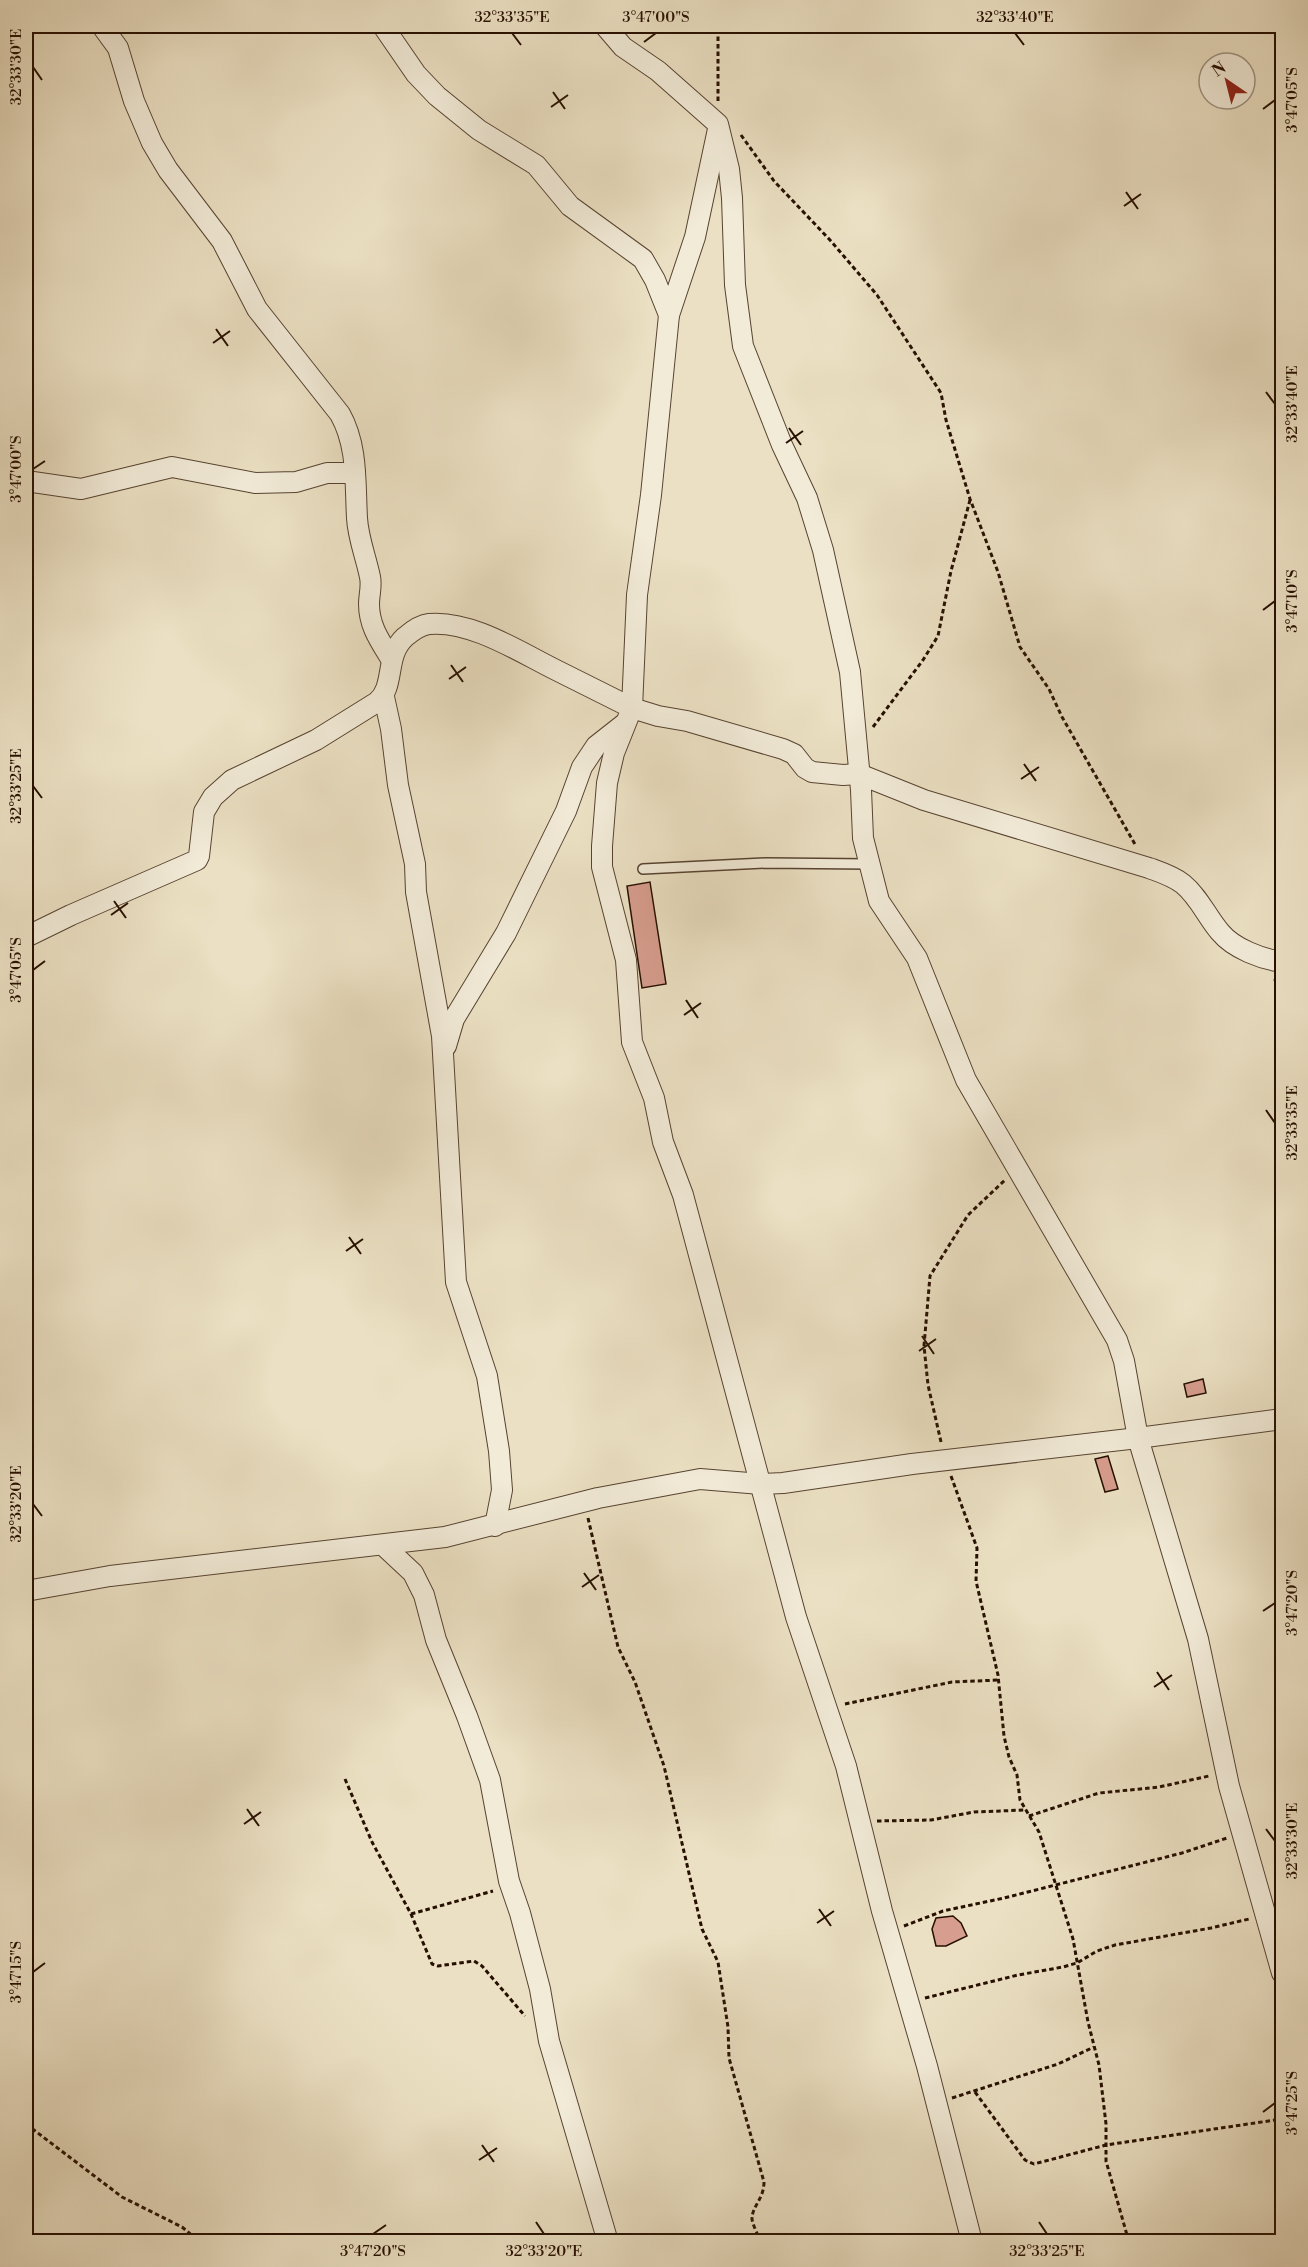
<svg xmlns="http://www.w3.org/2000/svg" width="1308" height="2267" font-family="'Libre Bodoni',serif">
<rect width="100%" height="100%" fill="#ebe0c3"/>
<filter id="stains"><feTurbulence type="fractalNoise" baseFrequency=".00333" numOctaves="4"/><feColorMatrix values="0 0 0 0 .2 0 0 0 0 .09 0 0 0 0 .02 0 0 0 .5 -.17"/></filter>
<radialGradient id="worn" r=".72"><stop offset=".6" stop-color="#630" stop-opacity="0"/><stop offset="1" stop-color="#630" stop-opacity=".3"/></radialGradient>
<g fill="#d79d8e" stroke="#260f00" stroke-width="1.5">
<polygon points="650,882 666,984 642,988 627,886"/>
<polygon points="1203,1379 1206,1393 1187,1397 1184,1384"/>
<polygon points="1108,1456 1118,1489 1105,1492 1095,1459"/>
<polygon points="953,1916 961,1923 967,1936 946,1946 936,1946 932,1929 936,1918"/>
</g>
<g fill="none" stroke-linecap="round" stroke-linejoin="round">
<defs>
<polyline id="service" points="643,869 766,863 869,864"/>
<g id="minor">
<path d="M 102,26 L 118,48 L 134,101 L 152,143 L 168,170 L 222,241 L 257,309 L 340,414 C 358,446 355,483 357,518 C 358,538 366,557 370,577 C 372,586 369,595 369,604 C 369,626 380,641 391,659"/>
<polyline points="383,26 416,74 437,96 479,130 536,165 570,206 643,259 655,280 669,315"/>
<polyline points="605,26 623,47 658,71 718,124 729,169 732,198 735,285 743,346 782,445 807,498 823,550 850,672 861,790 863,838 879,901 917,958 966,1080 1117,1340 1124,1361 1138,1438 1198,1639 1229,1786 1282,1973"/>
<polyline points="718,129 695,237 669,315 651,495 637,595 632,708 614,753 607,783 602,846 602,867 626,960 632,1042 654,1098 663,1142 683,1195 796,1617 846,1766 882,1911 927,2066 972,2242"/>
<polyline points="26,481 81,489 172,467 255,483 296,482 327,473 355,473"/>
<polyline points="384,697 391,729 398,785 415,864 416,892 442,1036 456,1282 487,1376 499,1451 502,1490 495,1526"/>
<path d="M 26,937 L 71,915 L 197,860 L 199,856 L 204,812 L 213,797 L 232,780 L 316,740 L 377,702 C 396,686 384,656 405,637 C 412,631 420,625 429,624 C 470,620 518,651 554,669 C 580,682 606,695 632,708 L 658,716 L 687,721 L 783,749 L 794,754 L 805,768 L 812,772 L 843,775 L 859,774 L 924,800 L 1149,868 C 1160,872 1173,876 1183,884 C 1199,897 1207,917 1220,932 C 1234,949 1262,959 1282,962"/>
<polyline points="446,1046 454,1019 506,933 566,811 582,767 596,746 624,724"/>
<polyline points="383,1545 413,1573 424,1595 436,1640 467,1716 490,1780 509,1881 520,1913 540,1989 549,2041 608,2242"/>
<polyline points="26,1591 110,1576 445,1537 598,1498 700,1479 761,1484 783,1483 912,1464 1138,1438 1282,1419"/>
</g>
</defs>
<use href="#service" stroke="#574331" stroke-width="12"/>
<use href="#minor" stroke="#574331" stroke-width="22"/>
<g stroke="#260f00" stroke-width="3" stroke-dasharray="4.5 3" stroke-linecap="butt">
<polyline points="718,101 718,26"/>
<polyline points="741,135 774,181 830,240 877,295 941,393 946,420 970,499 998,572 1020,647 1049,689 1062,717 1136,846"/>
<polyline points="873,727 923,660 938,636 951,571 970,500"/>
<polyline points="1275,979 1282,1017"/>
<polyline points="941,1442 928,1385 924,1346 930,1276 968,1215 1005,1180"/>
<polyline points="951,1476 977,1548 976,1581 998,1675 1004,1736 1009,1757 1017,1775 1020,1800 1039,1832 1073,1939 1088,2022 1099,2065 1106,2124 1106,2161 1129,2242"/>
<path d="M 588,1518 L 618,1647 L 635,1682 L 664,1766 L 702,1929 L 718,1962 L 728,2027 L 729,2058 L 764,2182 C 764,2199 752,2206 752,2219 C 753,2226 758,2235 761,2242"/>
<polyline points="845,1704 952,1682 999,1680"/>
<polyline points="345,1779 372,1842 411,1914 432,1964 438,1966 474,1961 482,1966 525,2016"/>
<polyline points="1029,1816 1099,1793 1159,1787 1209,1776"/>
<polyline points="877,1821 931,1820 974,1812 1025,1810"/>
<polyline points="411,1914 493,1891"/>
<polyline points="904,1926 943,1911 1004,1898 1182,1853 1227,1838"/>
<polyline points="925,1998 1018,1975 1063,1967 1077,1963 1097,1951 1115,1945 1211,1928 1249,1919"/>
<polyline points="975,2092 1025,2160 1034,2164 1106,2145 1282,2119"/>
<polyline points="952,2098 1058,2064 1094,2047"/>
<polyline points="26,2124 122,2197 182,2227 200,2242"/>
</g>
<use href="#service" stroke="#f2ebd8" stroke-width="9"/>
<use href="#minor" stroke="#f2ebd8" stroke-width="20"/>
</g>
<path fill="none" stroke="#260f00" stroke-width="2" d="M 512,33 L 521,45M 1015,33 L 1024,45M 644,42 L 656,33M 33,67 L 42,80M 553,92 L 565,109M 551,107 L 568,95M 1263,109 L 1275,100M 1126,192 L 1138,209M 1124,206 L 1141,194M 216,329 L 228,346M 213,343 L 230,331M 1266,392 L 1275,404M 789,428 L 801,445M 786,443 L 803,431M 33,469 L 45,461M 1263,610 L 1275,601M 451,665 L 463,682M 449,679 L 466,667M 1024,764 L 1036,781M 1021,779 L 1039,767M 33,786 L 42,798M 114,901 L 126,918M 111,915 L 128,903M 33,970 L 45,961M 686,1000 L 698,1018M 684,1015 L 701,1003M 1266,1110 L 1275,1123M 349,1237 L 361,1254M 346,1251 L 363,1239M 922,1336 L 934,1354M 919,1351 L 936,1339M 33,1504 L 42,1516M 584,1573 L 596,1590M 582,1587 L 599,1575M 1263,1611 L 1275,1603M 1157,1672 L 1169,1690M 1154,1687 L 1172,1675M 247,1809 L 259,1826M 244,1824 L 261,1812M 1266,1829 L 1275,1841M 819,1909 L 831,1926M 817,1923 L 834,1911M 33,1972 L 45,1963M 1263,2112 L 1275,2103M 482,2145 L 494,2162M 479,2160 L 497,2148M 536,2222 L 544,2234M 1039,2222 L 1047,2234M 373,2234 L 386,2225"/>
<rect width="1308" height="2267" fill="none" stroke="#ebe0c3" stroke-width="66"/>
<g transform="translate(1227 81) rotate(325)"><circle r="28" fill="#f2ebd8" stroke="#a09382" stroke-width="1.5"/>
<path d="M0-4.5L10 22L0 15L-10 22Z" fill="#8f2418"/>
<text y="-9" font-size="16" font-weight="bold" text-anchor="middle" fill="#260f00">N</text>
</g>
<rect x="33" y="33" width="1242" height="2201" fill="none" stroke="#260f00" stroke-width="2"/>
<g font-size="15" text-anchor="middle" fill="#260f00">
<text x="512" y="22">32°33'35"E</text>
<text x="656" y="22">3°47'00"S</text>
<text x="1015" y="22">32°33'40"E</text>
<text transform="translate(16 67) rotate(-90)" y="5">32°33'30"E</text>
<text transform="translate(1292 100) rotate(-90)" y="5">3°47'05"S</text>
<text transform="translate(1292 404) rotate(-90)" y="5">32°33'40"E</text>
<text transform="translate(16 469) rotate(-90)" y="5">3°47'00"S</text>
<text transform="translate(1292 601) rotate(-90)" y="5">3°47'10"S</text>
<text transform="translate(16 786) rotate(-90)" y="5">32°33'25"E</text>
<text transform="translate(16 970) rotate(-90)" y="5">3°47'05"S</text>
<text transform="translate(1292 1123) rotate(-90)" y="5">32°33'35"E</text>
<text transform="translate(16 1504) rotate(-90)" y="5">32°33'20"E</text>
<text transform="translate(1292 1603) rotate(-90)" y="5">3°47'20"S</text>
<text transform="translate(1292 1841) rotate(-90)" y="5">32°33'30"E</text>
<text transform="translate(16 1972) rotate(-90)" y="5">3°47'15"S</text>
<text transform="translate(1292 2103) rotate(-90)" y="5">3°47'25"S</text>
<text x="373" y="2256">3°47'20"S</text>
<text x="544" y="2256">32°33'20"E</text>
<text x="1047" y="2256">32°33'25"E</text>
</g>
<rect width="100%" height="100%" filter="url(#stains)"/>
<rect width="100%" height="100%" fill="url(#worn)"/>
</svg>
